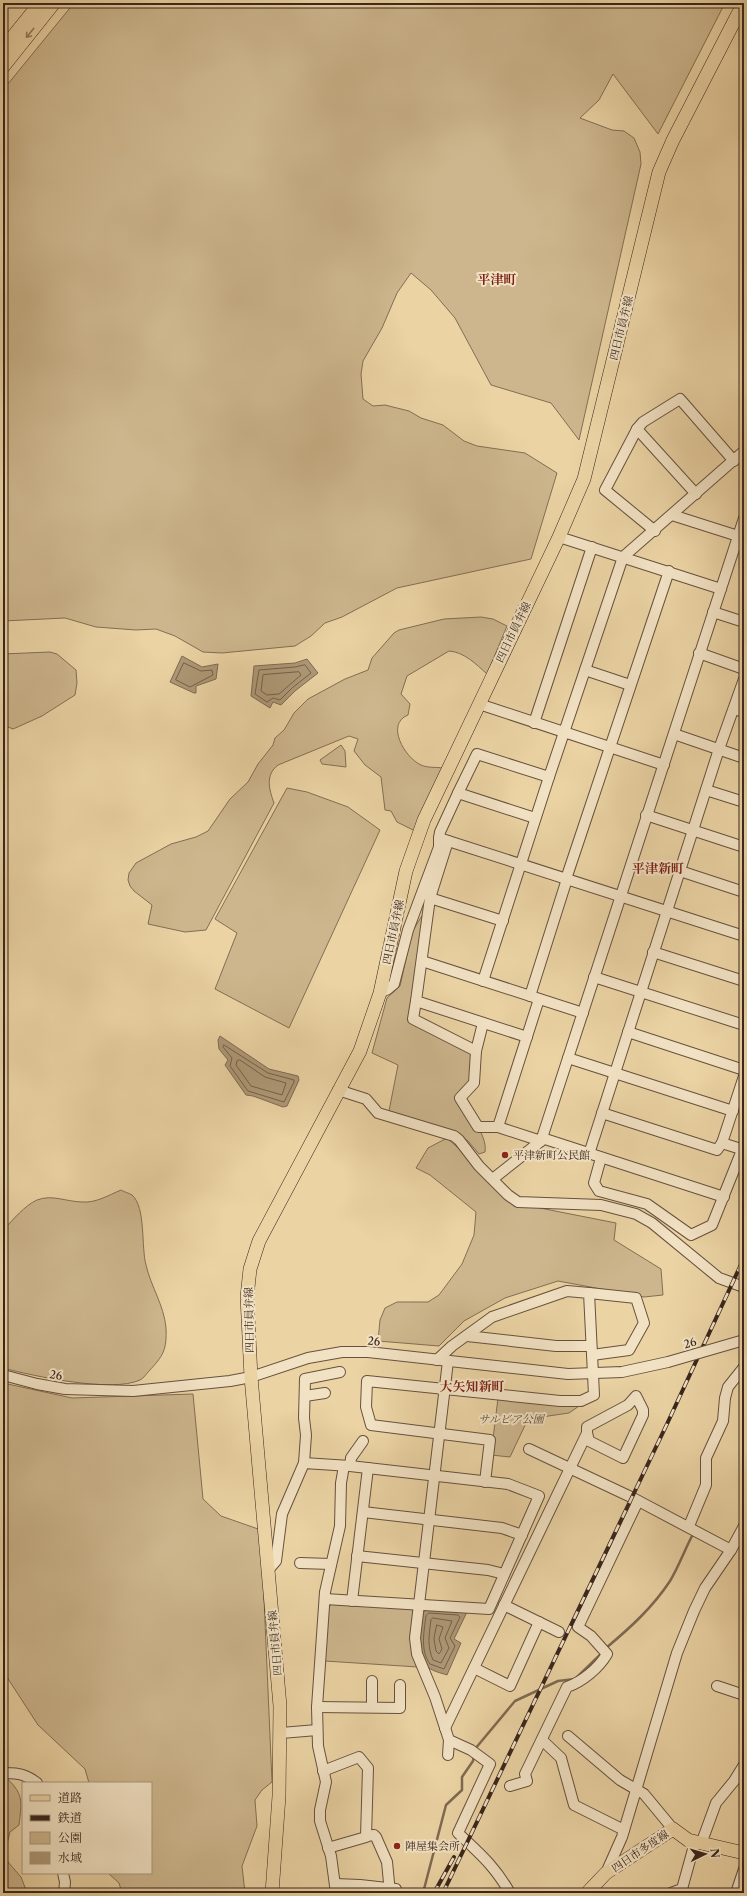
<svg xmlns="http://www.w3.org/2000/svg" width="747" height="1896" font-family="'Libre Caslon Text','Noto Serif JP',serif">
<rect width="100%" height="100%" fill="#ebd3a4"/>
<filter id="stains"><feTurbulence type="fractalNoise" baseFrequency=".005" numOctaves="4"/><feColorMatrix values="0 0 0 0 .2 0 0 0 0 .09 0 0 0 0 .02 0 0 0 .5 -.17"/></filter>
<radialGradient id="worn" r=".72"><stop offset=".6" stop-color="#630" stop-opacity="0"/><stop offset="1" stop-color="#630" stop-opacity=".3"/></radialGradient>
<g fill="#cdb68d" stroke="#836e54">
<polygon points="74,3 725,3 658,134 613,74 599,100 580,118 612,130 624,131 634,138 640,152 641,164 579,440 551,403 491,385 455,318 431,290 411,273 397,293 382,328 363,361 361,374 363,399 373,406 385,405 409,411 421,418 443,425 464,441 477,446 525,453 557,473 531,559 397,588 342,617 325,623 311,636 295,646 222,653 203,652 175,636 156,629 136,630 96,627 65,618 3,621 3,90"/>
<path d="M 481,617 L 493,619 L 507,626 L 487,674 C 476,664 464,652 449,651 L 407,676 L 401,694 L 410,704 L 408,715 C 385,724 405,758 421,765 C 427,768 437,767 443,768 L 415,831 L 397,822 L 391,811 L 385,810 L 381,777 L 365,765 L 354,751 L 358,739 L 349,736 L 278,765 C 265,775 269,789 274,803 L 206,930 L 185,932 L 148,924 L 152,905 L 134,891 L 130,886 L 128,880 L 129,873 L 136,863 L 171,844 L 196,837 L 208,831 L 230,799 L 248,782 L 258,764 L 273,745 L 275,738 L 284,730 L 294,713 L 308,699 L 345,679 L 368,670 L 372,658 L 394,633 L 399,630 L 444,619 Z"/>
<polygon points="50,652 57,654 76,670 77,683 75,695 42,716 13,729 3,725 3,654"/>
<polygon points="341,745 345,751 346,767 322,764 320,760"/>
<polygon points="287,788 307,792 348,807 380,830 289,1028 215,989 237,933 215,919"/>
<path d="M 423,914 L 412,1020 L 475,1051 L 469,1081 L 456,1098 C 466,1113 488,1133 485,1152 L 479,1154 L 468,1141 L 454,1131 L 389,1111 L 398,1065 L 372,1053 L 387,998 L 400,986 L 412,932 Z"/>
<polygon points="447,1138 515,1199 540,1208 616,1223 614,1240 661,1269 663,1295 644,1297 558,1281 505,1298 464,1321 439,1346 378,1341 380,1320 385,1308 397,1302 428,1302 439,1295 462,1264 474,1235 476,1212 430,1175 416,1168 428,1148"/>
<path d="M 121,1190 C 124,1192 129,1193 132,1195 C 146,1207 141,1247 146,1265 C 151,1287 164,1305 166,1328 C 167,1350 163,1356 149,1371 C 146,1374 144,1378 140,1380 C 112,1393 33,1376 3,1368 L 4,1229 C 14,1219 24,1206 37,1200 C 52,1194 67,1202 83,1202 C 96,1203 109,1195 121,1190 Z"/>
<polygon points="3,1383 72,1398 193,1394 203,1499 221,1516 261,1530 272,1782 262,1790 255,1800 257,1826 242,1866 245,1893 122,1893 119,1883 108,1873 151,1873 151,1783 89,1783 85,1769 38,1725 3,1671"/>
<polygon points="498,1398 582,1404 569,1413 528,1419 510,1457 491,1455"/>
<polygon points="333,1603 410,1608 415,1613 418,1667 325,1661 328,1608"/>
<path d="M 3,1775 C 24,1793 22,1800 19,1825 L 10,1832 L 5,1852 L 8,1862 L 21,1877 L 26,1890 L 24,1893 L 3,1893 Z"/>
</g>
<g fill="#ae9876" stroke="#7f6a52">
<polygon points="182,656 202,667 218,664 216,679 196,686 196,693 194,693 170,682"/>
<polygon points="307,659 318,673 295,691 281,705 273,702 270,708 251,696 254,666 295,663"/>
<polygon points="220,1036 269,1069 298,1076 299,1080 287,1106 283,1107 253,1096 246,1095 225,1065 228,1060 219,1049 218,1040"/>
<path d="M 426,1609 L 467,1612 L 454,1639 L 461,1643 L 447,1675 C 441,1673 431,1671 427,1666 C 417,1656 417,1618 426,1609 Z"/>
</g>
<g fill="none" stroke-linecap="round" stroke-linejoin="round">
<g stroke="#745f49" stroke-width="1">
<polygon points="184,663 201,671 212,670 213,675 190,687 176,680"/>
<polygon points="305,665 311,673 292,688 280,700 273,698 267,702 255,694 259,670 295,667"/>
<polygon points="299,672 301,675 279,694 267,695 261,691 263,675"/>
<polygon points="224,1045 268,1073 294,1080 294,1082 284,1102 248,1091 230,1066 232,1058 223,1047"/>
<polygon points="240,1060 265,1077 286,1083 282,1095 251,1086 236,1065 237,1061"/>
<path d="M 429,1613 L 458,1615 L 460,1617 L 450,1638 L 455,1646 L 444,1669 L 430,1664 C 420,1651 424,1631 426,1616 Z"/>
<path d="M 433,1618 L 452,1621 L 445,1638 L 449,1648 L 441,1663 L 433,1660 C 427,1647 429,1634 431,1620 Z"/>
<polygon points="437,1625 443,1627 439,1639 442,1649 439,1654 436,1651 434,1639"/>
</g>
<g stroke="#7f6a52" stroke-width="2.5">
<path d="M 606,1648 C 630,1628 653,1607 670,1581 C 679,1566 685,1549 693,1534"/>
<polyline points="475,1749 515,1701 558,1681 575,1679 603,1652"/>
<polyline points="740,1868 743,1861"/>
<polyline points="423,1893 446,1805 462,1790 462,1777 473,1761 474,1756"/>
</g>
<defs>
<g id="minor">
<polyline points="637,429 696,494"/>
<polyline points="672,515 738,536"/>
<polyline points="655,531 605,490 637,429 643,422 680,399 734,461"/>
<polyline points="559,537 721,589"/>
<polyline points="713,612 744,622"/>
<polyline points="699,653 744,669"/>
<polyline points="585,670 630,685"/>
<polyline points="479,704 664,765"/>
<polyline points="734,709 744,712"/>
<polyline points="534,723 592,547"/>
<polyline points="674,734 744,758"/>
<polyline points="706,790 744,802"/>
<polyline points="458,793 477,754 549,777"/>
<polyline points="646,815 744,847"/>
<polyline points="439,838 440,832 458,793 535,818"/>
<polyline points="448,841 430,898 416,1001 527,1037"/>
<polyline points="680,871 744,892"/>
<polyline points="566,879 669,571"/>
<polyline points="430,898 503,921"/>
<polyline points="653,952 744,981"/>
<polyline points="422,961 583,1013"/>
<polyline points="594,977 744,1025"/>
<polyline points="483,981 549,777 623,557 744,451"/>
<polyline points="380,993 388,989 394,984 408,930 439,847 439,838 744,936"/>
<polyline points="530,996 567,879"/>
<polyline points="539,999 498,1127 541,1141"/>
<polyline points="416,1001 413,1019 476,1051 474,1083 460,1098 478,1127 498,1127"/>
<polyline points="628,1032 744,1070"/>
<polyline points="476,1051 483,1023"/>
<polyline points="568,1058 733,1111"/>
<polyline points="744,1076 722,1143 744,1150"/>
<polyline points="338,1090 366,1099 378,1113 454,1136 459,1140 479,1166 508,1195 518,1202 601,1205 636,1214 652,1223 719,1278 741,1286 744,1285"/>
<polyline points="602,1113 717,1150 722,1143"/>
<polyline points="542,1138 724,1197"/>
<polyline points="589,1154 719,749 744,679"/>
<polyline points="601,1158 594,1183 599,1191 647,1204 691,1235 712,1225 742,1150"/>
<polyline points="494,1178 541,1141 744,518"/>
<polyline points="589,1293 636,1298 644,1323 629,1350 592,1355"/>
<polyline points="467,1336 556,1346 591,1346"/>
<polyline points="437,1360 452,1346 492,1317 567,1291 589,1293 594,1395 581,1401 560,1401 367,1381 366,1407 371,1425 490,1440 485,1482"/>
<path d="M 448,1361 L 415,1638 L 417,1654 L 435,1697 L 449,1740 L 471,1750 L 490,1764 L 458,1833 C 480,1854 494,1865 510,1893"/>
<polyline points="3,1375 37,1384 65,1389 133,1391 230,1381 251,1377 308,1358 342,1352 368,1352 568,1374 622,1372 668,1362"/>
<polyline points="305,1396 325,1393"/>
<polyline points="529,1449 631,1497 731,1550"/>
<polyline points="304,1463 306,1435 304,1418 305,1379 340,1372"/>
<polyline points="350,1466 351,1458 363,1441"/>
<polyline points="363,1512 502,1528 522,1535"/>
<polyline points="689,1526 706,1485 706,1458 723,1421 725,1398 728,1387 744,1367"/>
<polyline points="357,1556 488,1570 504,1574"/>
<polyline points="300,1563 331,1564"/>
<polyline points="269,1569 276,1561 282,1514 304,1463 350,1466 508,1484 539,1496 489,1609 325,1599"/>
<polyline points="352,1601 368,1468"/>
<polyline points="504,1605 559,1632"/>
<polyline points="474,1668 510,1686 539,1622"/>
<polyline points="372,1681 372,1707"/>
<polyline points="717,1686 744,1695"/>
<polyline points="317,1707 400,1708 400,1685"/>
<polyline points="445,1728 587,1433 587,1427 628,1405 636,1396 643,1410 643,1415 623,1458 589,1441 587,1433"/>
<polyline points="281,1733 317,1730"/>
<polyline points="568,1736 620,1780 644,1794 673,1829"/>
<polyline points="542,1740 561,1758 574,1805 624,1830"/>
<polyline points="448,1755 449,1740"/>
<path d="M 3,1770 L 6,1773 C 19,1773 27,1775 37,1783"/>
<polyline points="323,1771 359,1757 368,1768 366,1837 328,1848"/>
<path d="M 510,1786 L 527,1781 L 525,1774 L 567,1687 C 582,1682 599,1668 607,1654 L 591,1636 L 578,1627 L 638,1501"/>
<polyline points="366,1836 374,1835 376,1837 387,1862 390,1893"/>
<polyline points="701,1844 716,1803 734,1781 744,1765"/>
<polyline points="63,1873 65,1882 64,1893"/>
<polyline points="606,1873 622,1837 677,1653 694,1611 705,1588 731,1550 744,1526"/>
<polyline points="335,1884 360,1885 396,1889"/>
<polyline points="336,1893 331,1856 320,1821 320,1810 326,1782 318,1746 317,1707 325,1592 340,1526 341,1483 344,1466"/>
<polyline points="671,1893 682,1889 695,1842"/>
<polyline points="736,1893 744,1869"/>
</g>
<g id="major">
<polyline points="3,49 40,3"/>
<polyline points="3,67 54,3"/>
<polyline points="272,1893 279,1796 280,1706 251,1377 247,1297 250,1269 259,1241 360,1051 380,993 406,871 424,820 559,537 584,479 659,172 673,140 739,12 744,8"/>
<polyline points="587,1893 606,1873 673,1829 688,1840 744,1853"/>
</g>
</defs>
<use href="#minor" stroke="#66513e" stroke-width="12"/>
<use href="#major" stroke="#39261c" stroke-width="14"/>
<use href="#minor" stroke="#f2e2c4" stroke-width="10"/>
<use href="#major" stroke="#ebd3a4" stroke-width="13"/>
<defs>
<g id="rail">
<polyline points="434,1893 454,1857"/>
<polyline points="443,1893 667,1424 744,1258"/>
</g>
</defs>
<use href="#rail" stroke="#39261c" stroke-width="4"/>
<use href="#rail" stroke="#f2e2c4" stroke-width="2.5" stroke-dasharray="8" stroke-linecap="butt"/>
<defs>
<polyline id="minor-bridge" points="668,1362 744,1340"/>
</defs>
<use href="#minor-bridge" stroke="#66513e" stroke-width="12" stroke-linecap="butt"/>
<use href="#minor-bridge" stroke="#f2e2c4" stroke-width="10"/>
</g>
<defs><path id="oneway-shaft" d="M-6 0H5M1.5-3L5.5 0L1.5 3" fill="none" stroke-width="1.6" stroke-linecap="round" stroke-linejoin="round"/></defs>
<use stroke="#927c60" href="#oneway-shaft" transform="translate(30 33) rotate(129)"/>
<g fill="#8f2418" stroke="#f2e2c4" stroke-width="1.5">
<circle cx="505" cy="1155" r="4"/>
<circle cx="397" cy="1846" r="4"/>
</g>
<g text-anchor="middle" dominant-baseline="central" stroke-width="4" stroke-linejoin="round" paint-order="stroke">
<g font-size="11" fill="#39261c" stroke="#f2e2c4">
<text transform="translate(621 328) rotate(-76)">四日市員弁線</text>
<text transform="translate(513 632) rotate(-64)">四日市員弁線</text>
<text transform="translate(393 932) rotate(-78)">四日市員弁線</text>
<text transform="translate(249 1320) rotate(-91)">四日市員弁線</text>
<text transform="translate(374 1341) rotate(5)">26</text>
<text transform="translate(690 1343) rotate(-16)">26</text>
<text transform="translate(56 1375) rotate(9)">26</text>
<text transform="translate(275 1643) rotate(-95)">四日市員弁線</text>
<text transform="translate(640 1851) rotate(-34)">四日市多度線</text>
</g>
<g font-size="11" fill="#39261c" stroke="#f2e2c4" text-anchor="start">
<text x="513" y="1155">平津新町公民館</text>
<text x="405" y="1846">陣屋集会所</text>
</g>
<g font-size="11" font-style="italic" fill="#5e4a38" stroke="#f2e2c4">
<text x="511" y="1419">サルビア公園</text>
</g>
<g font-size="13" font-weight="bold" fill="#7a1f14" stroke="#f2e2c4">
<text x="497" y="279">平津町</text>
<text x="658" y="868">平津新町</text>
<text x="472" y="1386">大矢知新町</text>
</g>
</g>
<rect width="747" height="1896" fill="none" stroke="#ebd3a4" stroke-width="16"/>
<rect x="4" y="4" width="739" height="1888" fill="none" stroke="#39261c" stroke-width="2"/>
<rect x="8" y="8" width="731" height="1880" fill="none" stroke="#39261c"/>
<rect x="22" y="1782" width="130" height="92" fill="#f2e2c4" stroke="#a89781"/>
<rect x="30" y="1795" width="20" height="6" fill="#ebd3a4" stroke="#a89781"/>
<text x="58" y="1802" font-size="12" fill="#39261c">道路</text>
<rect x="30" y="1815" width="20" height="6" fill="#39261c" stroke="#a89781"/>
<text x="58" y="1822" font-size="12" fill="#39261c">鉄道</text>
<rect x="30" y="1832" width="20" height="12" fill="#cdb68d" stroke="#a89781"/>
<text x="58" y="1842" font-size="12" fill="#39261c">公園</text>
<rect x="30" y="1852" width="20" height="12" fill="#ae9876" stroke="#a89781"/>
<text x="58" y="1862" font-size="12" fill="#39261c">水域</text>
<g transform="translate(705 1854) rotate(85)" stroke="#f2e2c4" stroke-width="3" paint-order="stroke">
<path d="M0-3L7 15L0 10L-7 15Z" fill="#39261c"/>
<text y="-6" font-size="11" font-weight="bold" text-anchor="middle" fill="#39261c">N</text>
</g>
<rect width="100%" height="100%" filter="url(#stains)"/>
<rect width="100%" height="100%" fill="url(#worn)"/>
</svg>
